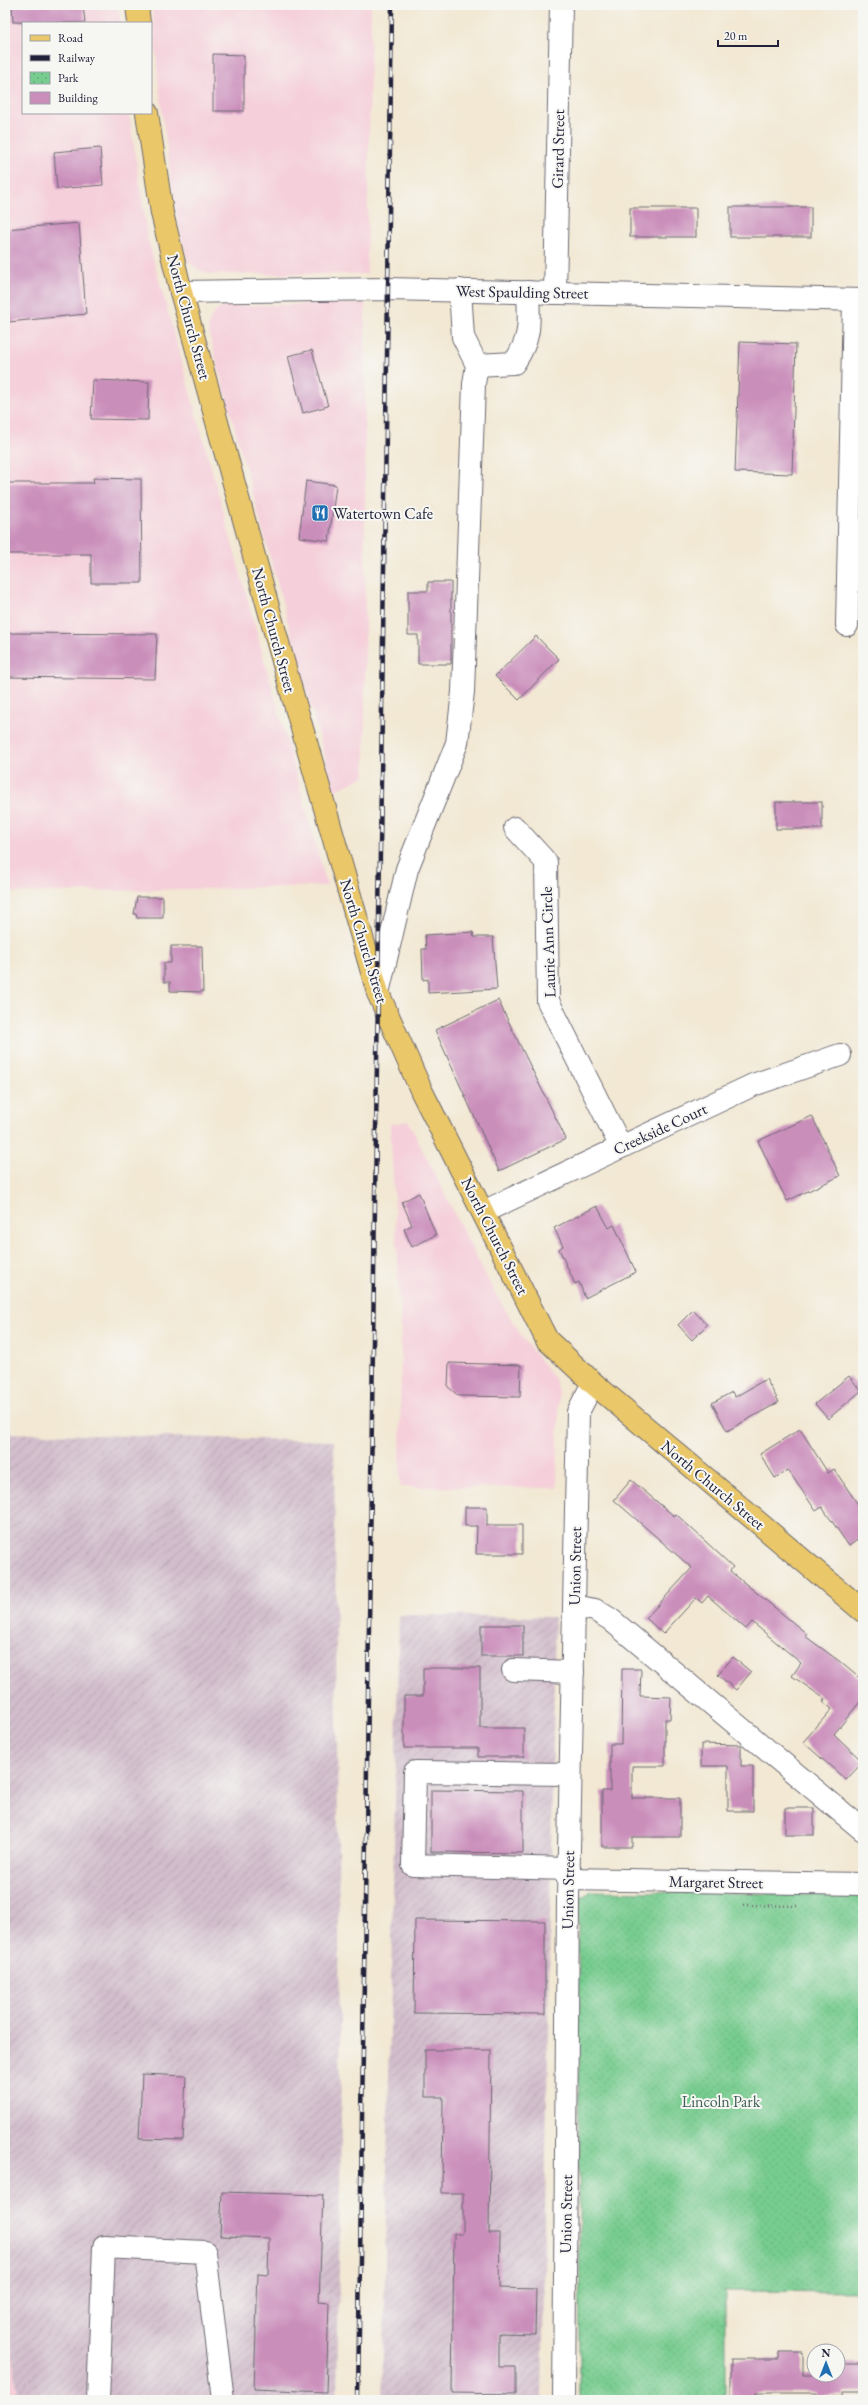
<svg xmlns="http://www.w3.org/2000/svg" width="868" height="2405" font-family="'EB Garamond',serif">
<defs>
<pattern id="industrial-furrows" width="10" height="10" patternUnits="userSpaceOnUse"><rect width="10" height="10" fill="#d1bdcb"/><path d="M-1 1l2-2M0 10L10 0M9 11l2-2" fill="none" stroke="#b3a2af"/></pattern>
<pattern id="park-dots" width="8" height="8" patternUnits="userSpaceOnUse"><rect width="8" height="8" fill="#77cc8f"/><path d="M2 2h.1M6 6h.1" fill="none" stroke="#67af7c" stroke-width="1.8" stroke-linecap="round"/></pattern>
</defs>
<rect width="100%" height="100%" fill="#f6f6f2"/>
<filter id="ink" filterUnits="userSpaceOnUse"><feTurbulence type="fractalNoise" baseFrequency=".025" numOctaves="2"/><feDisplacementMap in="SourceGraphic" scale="8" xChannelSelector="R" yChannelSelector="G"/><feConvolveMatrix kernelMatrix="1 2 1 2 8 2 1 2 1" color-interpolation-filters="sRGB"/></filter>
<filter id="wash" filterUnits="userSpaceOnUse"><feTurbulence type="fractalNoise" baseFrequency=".012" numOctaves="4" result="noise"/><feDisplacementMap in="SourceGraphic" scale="16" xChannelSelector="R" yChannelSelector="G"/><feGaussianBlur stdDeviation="0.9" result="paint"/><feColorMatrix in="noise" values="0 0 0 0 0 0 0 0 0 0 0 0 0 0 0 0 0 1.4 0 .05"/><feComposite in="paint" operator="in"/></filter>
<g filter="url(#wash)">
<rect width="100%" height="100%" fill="#f2e8d3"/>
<g fill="#f5cfda">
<polygon points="5,5 118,5 120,23 23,23 23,113 129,113 148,240 327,886 5,893"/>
<polygon points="152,5 371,5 367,274 209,274 197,269 188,261 181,236 169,165 159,87"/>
<polygon points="365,303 365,776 334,791 208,330 210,319 217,310 227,306"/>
<polygon points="408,1121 493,1290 525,1341 556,1381 559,1394 557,1488 400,1487 401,1325 390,1124"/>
<polygon points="5,2299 19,2400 5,2400"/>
</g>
<g fill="url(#industrial-furrows)">
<polygon points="5,1433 334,1441 341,2129 337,2400 19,2400 5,2299"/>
<polygon points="399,1615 555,1617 542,2400 382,2400"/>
</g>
<polygon fill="url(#park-dots)" stroke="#4c7765" points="591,1891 863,1895 863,2292 725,2291 725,2400 580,2400 578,1912 581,1898"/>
<g id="blocks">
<g fill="#ca8ebb">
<polygon points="12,5 83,5 85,23 13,22"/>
<polygon points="213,54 244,55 244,111 213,111"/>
<polygon points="100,148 103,185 57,189 54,152"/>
<rect x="730" y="207" width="81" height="30"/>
<rect x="630" y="208" width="66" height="29"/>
<polygon points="79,223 86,314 9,322 5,229"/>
<polygon points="740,342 796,344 792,474 735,472"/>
<polygon points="312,350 328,406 303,413 288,356"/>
<polygon points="93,380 149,382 148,420 91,419"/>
<polygon points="93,478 141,479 142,583 91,583 91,554 5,554 5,483 94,483"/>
<polygon points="306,481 336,485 329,541 299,537"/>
<polygon points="428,582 451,582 451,664 418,664 418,635 408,635 408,591 428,591"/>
<polygon points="5,633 157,634 155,679 5,677"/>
<polygon points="536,636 559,659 519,700 495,676"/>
<rect x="776" y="802" width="46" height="27"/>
<polygon points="137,897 163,897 163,918 137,918 136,914 134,914"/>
<polygon points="473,932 474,937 493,937 497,989 428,993 428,979 423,980 422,949 426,949 425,935"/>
<polygon points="171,946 202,946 203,992 170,991 170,982 164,982 164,963 171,963"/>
<polygon points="498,1000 566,1139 499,1171 435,1030"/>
<polygon points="812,1116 840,1176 787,1201 758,1141"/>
<polygon points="419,1193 436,1235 412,1247 404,1229 412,1225 402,1202"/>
<polygon points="597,1206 609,1228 614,1225 636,1272 585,1298 579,1282 575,1284 559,1249 563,1246 554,1228"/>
<polygon points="693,1310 707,1325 692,1340 678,1325"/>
<polygon points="449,1363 521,1365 520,1397 459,1396 448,1387"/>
<polygon points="849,1376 861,1391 828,1419 815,1404"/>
<polygon points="766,1379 779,1402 727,1431 712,1403 732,1392 735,1397"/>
<polygon points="800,1429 828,1473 834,1469 863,1512 863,1536 849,1546 822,1507 816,1511 788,1470 775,1478 760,1454"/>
<polygon points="631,1480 674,1516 676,1514 733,1567 730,1571 807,1634 805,1636 839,1661 863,1681 863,1698 834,1734 863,1762 846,1780 803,1742 832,1709 823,1702 825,1699 792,1676 801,1663 752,1622 746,1629 708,1596 702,1603 696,1598 663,1634 646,1618 692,1568 614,1500"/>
<polygon points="465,1507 487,1507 487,1525 522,1525 522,1554 476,1554 477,1526 465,1526"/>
<rect x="481" y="1625" width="42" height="31"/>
<polygon points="733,1657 751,1672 736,1690 718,1675"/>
<polygon points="423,1668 480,1668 480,1728 524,1728 524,1757 478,1757 478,1748 404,1748 404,1696 423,1696"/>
<polygon points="622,1669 641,1669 640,1696 671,1697 670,1719 665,1719 665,1766 632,1766 632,1798 680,1798 680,1837 632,1837 632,1847 602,1847 602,1791 610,1791 610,1744 621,1744"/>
<polygon points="701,1744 741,1745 741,1766 753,1766 753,1811 728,1811 728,1766 701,1766"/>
<polygon points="431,1790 523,1791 523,1853 431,1852"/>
<rect x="785" y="1808" width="29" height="27"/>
<polygon points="415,1920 545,1921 545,2014 414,2013"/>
<polygon points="425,2050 491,2050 489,2233 500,2233 499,2288 536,2289 535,2334 499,2333 499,2367 516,2367 516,2394 452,2393 454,2233 463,2233 463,2193 442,2193 443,2097 425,2097"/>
<polygon points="142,2074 186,2076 183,2140 139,2139"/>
<polygon points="222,2192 323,2195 319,2302 329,2303 326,2392 254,2389 258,2273 268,2274 269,2238 220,2236"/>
<polygon points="779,2353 803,2353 803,2375 838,2375 838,2363 863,2363 863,2392 843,2392 843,2396 817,2396 817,2393 756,2393 756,2397 731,2397 731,2359 779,2359"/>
</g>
</g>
</g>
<g filter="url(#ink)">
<use href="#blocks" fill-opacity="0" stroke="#6b6770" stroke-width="1"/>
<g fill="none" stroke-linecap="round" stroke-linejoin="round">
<defs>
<g id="minor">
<polyline points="181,292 388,289 863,300"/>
<polyline points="555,293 561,5"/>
<path d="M 477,365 L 514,363 C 532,337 529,322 528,292"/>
<polyline points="847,625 854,300"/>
<polyline points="515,828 546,862 548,1001 621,1147"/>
<polyline points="378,993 407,869 457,743 463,692 474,384 477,365 463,337 460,290"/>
<polyline points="483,1212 753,1085 840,1055"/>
<polyline points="574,1606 595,1610 610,1619 863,1830"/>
<polyline points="513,1670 573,1672"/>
<polyline points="569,1869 413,1865 415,1772 570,1774"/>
<polyline points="568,1879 863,1884"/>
<polyline points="98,2400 104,2247 205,2252 223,2400"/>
<polyline points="564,2400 568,1899 578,1412 593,1383"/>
</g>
<g id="major">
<polyline points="137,5 139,23"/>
<polyline points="147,113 162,213 181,292 293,697 378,993 422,1092 547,1340 593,1383 863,1611"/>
</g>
</defs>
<use href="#minor" stroke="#6b6770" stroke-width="24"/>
<use href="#major" stroke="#6b6770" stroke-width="24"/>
<polyline stroke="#6b6770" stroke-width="2.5" stroke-dasharray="1 3" stroke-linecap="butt" points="744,1905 797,1906"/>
<use href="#minor" stroke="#fff" stroke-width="22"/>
<use href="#major" stroke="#eac769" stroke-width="22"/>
<defs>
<polyline id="rail" points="358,2400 392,5"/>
</defs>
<use href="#rail" stroke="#22223b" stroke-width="4.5"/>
<use href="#rail" stroke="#f6f6f2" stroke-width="3" stroke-dasharray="9" stroke-linecap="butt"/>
</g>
</g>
<defs>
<symbol id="restaurant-square" viewBox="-11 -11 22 22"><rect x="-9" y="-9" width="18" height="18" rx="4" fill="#1f6fb2" stroke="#f6f6f2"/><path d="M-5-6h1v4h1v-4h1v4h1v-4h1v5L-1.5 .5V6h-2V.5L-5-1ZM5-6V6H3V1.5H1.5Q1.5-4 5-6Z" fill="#fff"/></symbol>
</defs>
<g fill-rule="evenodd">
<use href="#restaurant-square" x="310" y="503" width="20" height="20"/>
</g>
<g text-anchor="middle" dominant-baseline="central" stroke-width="4" stroke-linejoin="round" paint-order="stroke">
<g font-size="16" fill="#22223b" stroke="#f6f6f2">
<text transform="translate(558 149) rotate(-89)">Girard Street</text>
<text transform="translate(522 292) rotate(1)">West Spaulding Street</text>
<text transform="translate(189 317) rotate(75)">North Church Street</text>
<text transform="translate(274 630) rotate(75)">North Church Street</text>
<text transform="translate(364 941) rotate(73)">North Church Street</text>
<text transform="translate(548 942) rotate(-92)">Laurie Ann Circle</text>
<text transform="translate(660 1129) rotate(-25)">Creekside Court</text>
<text transform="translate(495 1236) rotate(63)">North Church Street</text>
<text transform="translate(713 1485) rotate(40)">North Church Street</text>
<text transform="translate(575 1566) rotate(-89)">Union Street</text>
<text transform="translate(716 1882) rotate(1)">Margaret Street</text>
<text transform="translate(568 1890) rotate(-89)">Union Street</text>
<text transform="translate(566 2214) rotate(-89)">Union Street</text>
</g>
<g font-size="16" fill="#22223b" stroke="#f6f6f2" text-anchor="start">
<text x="333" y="513">Watertown Cafe</text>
</g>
<g font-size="16" fill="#405e58" stroke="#f6f6f2">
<text x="721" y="2101">Lincoln Park</text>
</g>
</g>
<rect width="868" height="2405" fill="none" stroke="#f6f6f2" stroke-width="20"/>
<rect x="22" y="22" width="130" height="92" fill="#f6f6f2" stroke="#a1a1a9"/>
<rect x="30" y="35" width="20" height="6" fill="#eac769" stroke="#a1a1a9"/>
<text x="58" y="42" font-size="12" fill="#22223b">Road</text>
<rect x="30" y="55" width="20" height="6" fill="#22223b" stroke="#a1a1a9"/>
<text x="58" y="62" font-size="12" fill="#22223b">Railway</text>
<rect x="30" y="72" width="20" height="12" fill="url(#park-dots)" stroke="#a1a1a9"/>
<text x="58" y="82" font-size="12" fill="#22223b">Park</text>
<rect x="30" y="92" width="20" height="12" fill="#ca8ebb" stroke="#a1a1a9"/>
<text x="58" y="102" font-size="12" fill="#22223b">Building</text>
<g transform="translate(826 2363)"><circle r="19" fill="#f6f6f2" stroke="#a1a1a9"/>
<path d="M0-3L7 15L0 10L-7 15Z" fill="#1f6fb2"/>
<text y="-6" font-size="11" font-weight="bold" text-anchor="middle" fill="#22223b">N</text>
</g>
<path d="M718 40v6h60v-6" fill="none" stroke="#22223b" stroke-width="2"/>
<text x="724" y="40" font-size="12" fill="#22223b" stroke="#f6f6f2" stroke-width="3" paint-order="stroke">20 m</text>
</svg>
